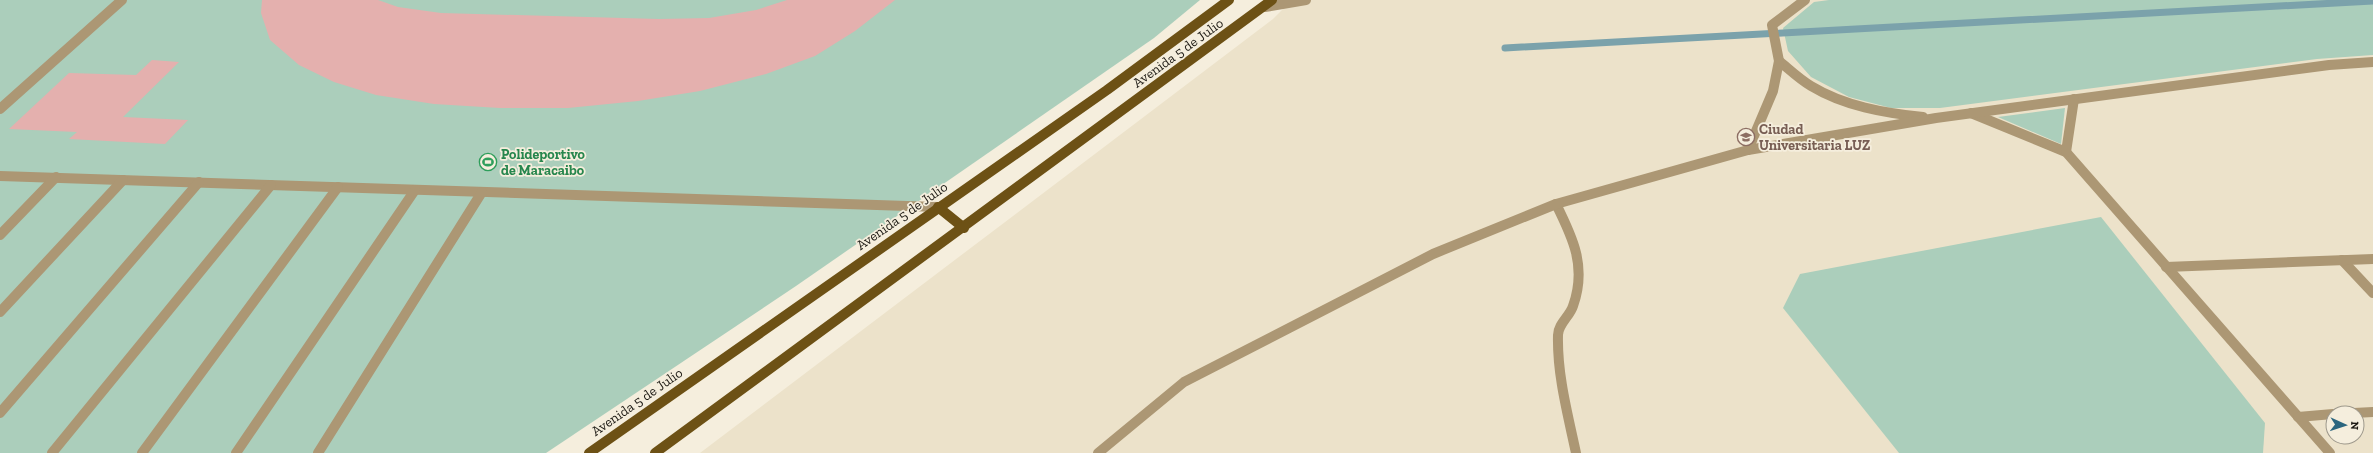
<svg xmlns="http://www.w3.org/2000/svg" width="2373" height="453" font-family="'Zilla Slab',serif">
<rect width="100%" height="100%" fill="#f5eedd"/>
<path fill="#ece2ca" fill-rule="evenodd" d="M 1292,0 L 2373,0 L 2373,453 L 700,453 L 1273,19 ZM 2333,413 L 2357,413 L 2357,437 L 2333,437 Z"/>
<g fill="#abcebb">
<polygon points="0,0 1200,0 1154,38 796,286 546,453 0,453"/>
<polygon points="1829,0 2373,0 2373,55 2317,59 1940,108 1891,108 1849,97 1811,77 1788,51 1783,28 1814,2"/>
<polygon points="2065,108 2061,144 1998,117"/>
<polygon points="2101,217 2265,423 2263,453 1899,453 1783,308 1800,274"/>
</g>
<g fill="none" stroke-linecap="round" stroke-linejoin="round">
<polyline stroke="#7ba2ab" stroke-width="7" points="1505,48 2373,1"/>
</g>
<g fill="#e4b0ae">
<polygon points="262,0 378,0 398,7 441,13 659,19 709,18 756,10 787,0 895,0 855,31 815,56 766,74 700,91 638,101 568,108 500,108 434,104 376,95 334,82 299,65 270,40 261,13"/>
<polygon points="152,60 179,62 123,117 188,120 165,144 69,139 77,132 9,129 69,73 136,75"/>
</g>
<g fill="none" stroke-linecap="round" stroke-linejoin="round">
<g stroke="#ac9774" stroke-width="10">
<polyline points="1265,7 1306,0"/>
<path d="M 1779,61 C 1789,69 1799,79 1811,86 C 1844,106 1884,113 1923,117"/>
<polyline points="0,109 122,0"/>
<polyline points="1971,113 2066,152 2330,453"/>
<polyline points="1748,150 1936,118 2329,65 2373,62"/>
<polyline points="2066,152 2074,99"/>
<polyline points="0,176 938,207"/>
<path d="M 1556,204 C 1573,238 1587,267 1573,306 C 1570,316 1558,324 1558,335 C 1557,375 1568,415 1576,453"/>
<polyline points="0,235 56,177"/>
<polyline points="2342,260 2373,293"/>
<polyline points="2166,267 2373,259"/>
<polyline points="0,312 123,180"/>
<polyline points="0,413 199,182"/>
<polyline points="2354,413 2373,412"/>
<polyline points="2298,417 2333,414"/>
<polyline points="52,453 271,185"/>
<polyline points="142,453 338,187"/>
<polyline points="236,453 415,190"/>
<polyline points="318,453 482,192"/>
<polyline points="1098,453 1184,382 1433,254 1556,204 1748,150 1773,91 1779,61 1772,25 1805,0"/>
</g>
<g stroke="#6d5115" stroke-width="10">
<polyline points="938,207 964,228"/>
<polyline points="589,453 1107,90 1229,0"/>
<polyline points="655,453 1272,0"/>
</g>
</g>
<defs>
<symbol id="university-ring" viewBox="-11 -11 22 22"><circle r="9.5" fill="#f5eedd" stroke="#8d6e63" stroke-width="1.5"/><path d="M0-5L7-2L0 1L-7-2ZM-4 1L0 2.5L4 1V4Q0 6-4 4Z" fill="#8d6e63"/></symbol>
<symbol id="stadium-ring" viewBox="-11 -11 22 22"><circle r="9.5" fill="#f5eedd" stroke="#2e9e5b" stroke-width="1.5"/><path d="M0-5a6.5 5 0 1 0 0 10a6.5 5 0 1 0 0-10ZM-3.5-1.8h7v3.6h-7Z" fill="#2e9e5b"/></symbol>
</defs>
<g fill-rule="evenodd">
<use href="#university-ring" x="1736" y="127" width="20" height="20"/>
<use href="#stadium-ring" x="478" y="152" width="20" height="20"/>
</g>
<g text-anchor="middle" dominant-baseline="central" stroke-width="3.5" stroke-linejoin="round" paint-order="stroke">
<g font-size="14" fill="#1c1913" stroke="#f5eedd">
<text transform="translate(1178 53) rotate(-36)">Avenida 5 de Julio</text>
<text transform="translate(902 216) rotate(-35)">Avenida 5 de Julio</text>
<text transform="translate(637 402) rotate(-35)">Avenida 5 de Julio</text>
</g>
<g font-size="14" font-weight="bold" fill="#785e54" stroke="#f5eedd" text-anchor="start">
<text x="1759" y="129">Ciudad<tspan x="1759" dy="16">Universitaria LUZ</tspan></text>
</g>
<g font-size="14" font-weight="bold" fill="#27864d" stroke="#f5eedd" text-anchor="start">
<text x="501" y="154">Polideportivo<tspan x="501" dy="16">de Maracaibo</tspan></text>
</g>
</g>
<g transform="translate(2345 425) rotate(93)"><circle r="19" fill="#f5eedd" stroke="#9e998c"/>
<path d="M0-3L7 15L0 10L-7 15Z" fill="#2c667f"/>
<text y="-6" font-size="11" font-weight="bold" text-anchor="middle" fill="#1c1913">N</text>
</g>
</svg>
